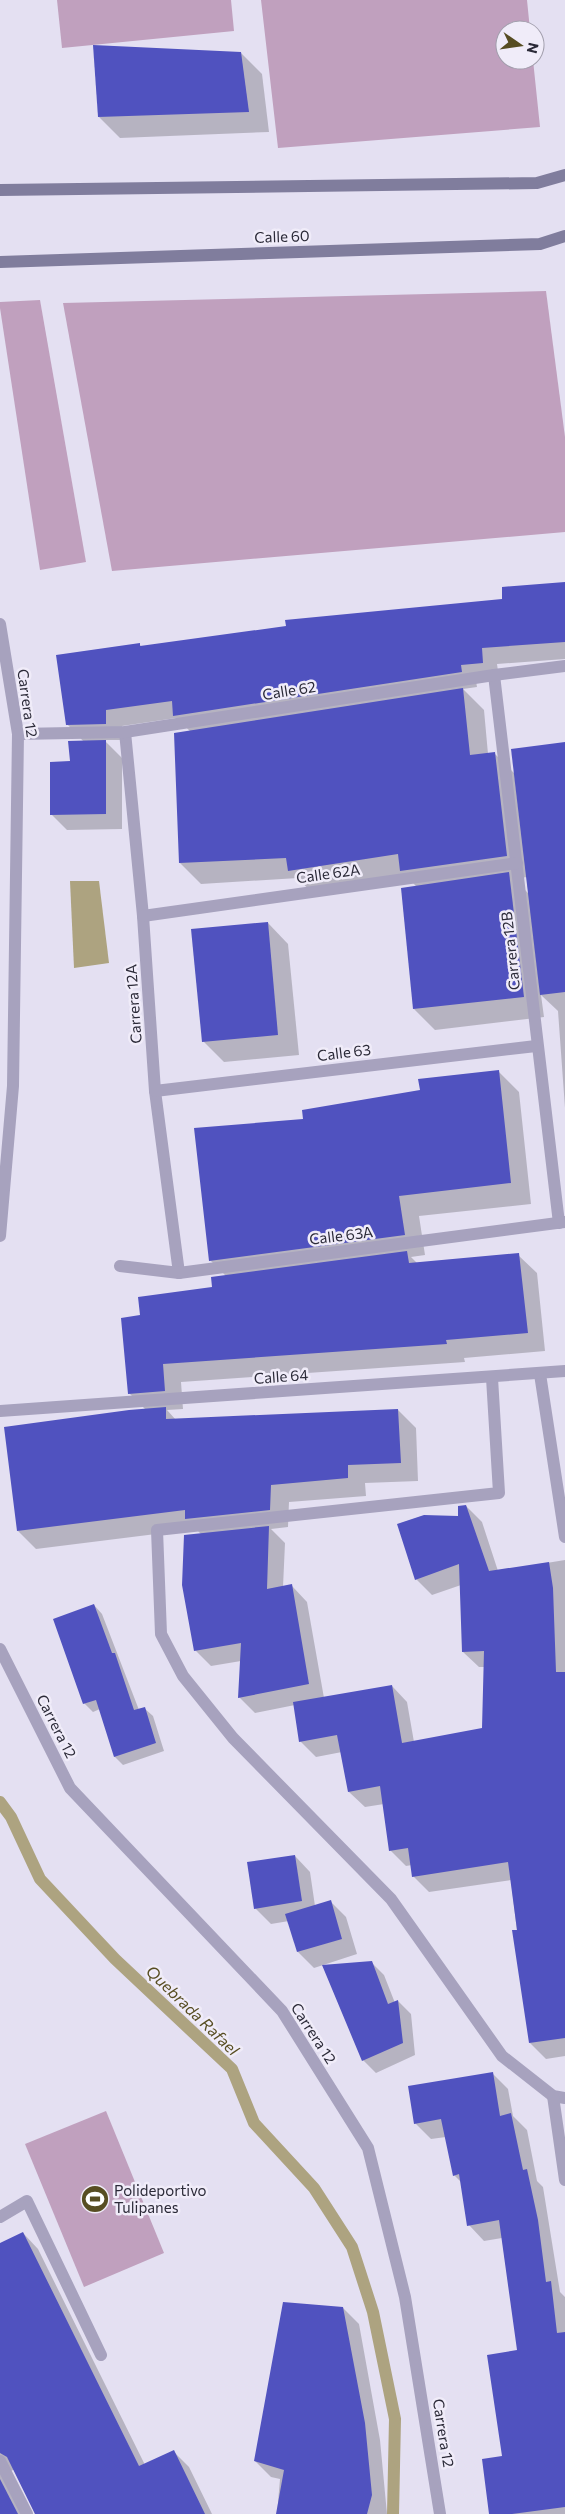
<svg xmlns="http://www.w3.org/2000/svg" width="565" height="2514" font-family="Commissioner,sans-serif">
<rect width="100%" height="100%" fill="#e4e0f2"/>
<g fill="#c0a0be">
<polygon points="57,0 231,0 234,31 62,48"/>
<polygon points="261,0 527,0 530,30 505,30 505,60 533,60 540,127 278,148"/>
<polygon points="546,291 565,437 565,532 112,571 63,303"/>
<polygon points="40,300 86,562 40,570 0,308 0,302"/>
<polygon points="106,2111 164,2253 84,2287 25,2144"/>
</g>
<polygon fill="#ada380" points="70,881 99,881 109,963 74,968"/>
<g fill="#0003" fill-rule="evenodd">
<polygon points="241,53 262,74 269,132 120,138 99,117"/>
<path d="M 565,584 L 565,659 L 497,664 L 499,678 L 476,681 L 477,687 L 463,689 L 484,710 L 488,754 L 494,753 L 515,774 L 565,743 L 565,1108 L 558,1011 L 541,995 L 544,1017 L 435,1030 L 414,1009 L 417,887 L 406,876 L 310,891 L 298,878 L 201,884 L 180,863 L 190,731 L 176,718 L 122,726 L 122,740 L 104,740 L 122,758 L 122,829 L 67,830 L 51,814 L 72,763 L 84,742 L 67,724 L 139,644 L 142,647 L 504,600 ZM 527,877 L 529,894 L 514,879 Z"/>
<polygon points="268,923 288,944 299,1055 224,1062 203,1041"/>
<polygon points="498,1071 519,1092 531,1204 419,1216 425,1255 411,1257 417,1263 518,1255 537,1273 545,1351 464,1358 465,1362 181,1382 183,1409 167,1410 176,1420 398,1410 416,1428 418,1481 365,1483 366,1496 289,1502 288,1527 271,1529 285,1543 283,1587 292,1586 307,1602 324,1698 392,1686 407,1702 414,1742 483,1729 485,1667 479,1667 463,1652 461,1585 432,1595 416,1579 466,1506 482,1522 498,1571 565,1560 565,2056 546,2059 530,2043 511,1880 429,1892 413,1876 412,1865 406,1866 390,1850 384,1804 365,1807 349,1792 342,1752 316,1757 300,1741 295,1705 255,1713 239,1697 241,1661 211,1666 195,1650 202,1535 196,1529 36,1549 18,1531 146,1410 129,1393 142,1316 213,1288 226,1276 210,1260 305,1120"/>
<polygon points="94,1605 102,1614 139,1710 144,1708 153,1716 164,1751 123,1765 115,1757 100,1709 93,1712 84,1703"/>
<polygon points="295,1856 310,1872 315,1906 330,1901 346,1917 357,1954 314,1968 298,1952 289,1921 271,1924 255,1908"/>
<polygon points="371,1962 384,1975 395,2003 398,2001 411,2014 415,2055 376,2073 363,2060"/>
<polygon points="492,2073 508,2089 513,2116 527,2130 537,2181 543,2187 560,2292 565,2297 565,2514 490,2514 504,2457 518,2351 502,2238 484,2241 469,2225 461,2182 454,2175 446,2137 431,2139 415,2123"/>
<polygon points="23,2233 38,2249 145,2465 173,2451 189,2467 212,2514 35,2514 15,2469 9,2472 25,2514 0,2514 0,2244"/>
<polygon points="343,2308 359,2324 380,2440 387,2514 277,2514 280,2479 271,2477 255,2461"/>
</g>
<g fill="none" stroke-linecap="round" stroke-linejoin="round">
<polyline stroke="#ada380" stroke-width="12" points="0,1802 11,1817 40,1879 115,1959 232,2069 254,2123 314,2188 352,2247 373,2312 395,2419 393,2514"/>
</g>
<g fill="#5052bf">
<polygon points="93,45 241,52 249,112 98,117"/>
<polygon points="565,582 565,642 482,648 483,663 461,665 462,672 173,716 172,701 106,710 106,724 66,725 56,655 140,643 140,646 286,626 285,620 502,599 502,587"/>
<polygon points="463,688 470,755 495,752 507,856 400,871 398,854 288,871 286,858 179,863 174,733"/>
<polygon points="106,740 106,814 50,815 50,762 70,761 68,741"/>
<polygon points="565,742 565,992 540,995 511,749"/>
<polygon points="509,872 524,997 413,1009 401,888"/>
<polygon points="268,922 278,1035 202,1042 191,929"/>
<polygon points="499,1070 511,1183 399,1196 405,1235 209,1261 194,1128 303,1119 302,1110 420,1090 418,1079"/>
<polygon points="407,1251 409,1263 519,1253 528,1333 446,1340 447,1344 163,1364 165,1391 128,1394 121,1318 140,1315 138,1297 212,1287 211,1277"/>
<polygon points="166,1407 166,1419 398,1409 401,1463 348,1465 348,1478 271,1485 270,1510 185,1519 185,1510 17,1531 4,1427 129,1410"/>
<polygon points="466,1505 489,1571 549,1562 553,1588 556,1672 565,1672 565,2038 529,2043 512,1930 517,1930 508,1862 412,1877 408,1848 389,1851 380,1786 348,1792 337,1735 299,1742 293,1702 392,1685 402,1743 482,1728 484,1651 462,1652 459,1564 415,1580 397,1524 424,1515 458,1516 458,1506"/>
<polygon points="269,1526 267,1589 292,1584 309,1684 238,1698 241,1643 194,1651 182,1585 184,1535"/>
<polygon points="94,1604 112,1653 115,1653 134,1710 145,1707 156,1743 114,1757 96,1700 83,1704 53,1619"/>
<polygon points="295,1855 302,1901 254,1909 247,1862"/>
<polygon points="331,1900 342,1939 297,1952 285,1914"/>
<polygon points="372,1961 388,2004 398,2000 403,2043 362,2061 322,1965"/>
<polygon points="493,2072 500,2116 511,2113 523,2170 527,2169 538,2220 546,2282 551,2281 557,2333 565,2332 565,2507 512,2514 489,2514 482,2459 502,2456 487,2355 517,2350 499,2220 467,2226 459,2174 453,2176 441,2119 414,2124 408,2086"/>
<polygon points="23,2232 139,2466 174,2450 205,2514 35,2514 7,2457 0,2453 0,2243"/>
<polygon points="283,2302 343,2307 365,2423 372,2495 367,2514 276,2514 284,2470 254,2461"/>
<polygon points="0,2479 18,2514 0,2514"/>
</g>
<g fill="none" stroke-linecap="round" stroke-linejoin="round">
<g stroke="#a7a2be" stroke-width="12">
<polyline points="540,1374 565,1537"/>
<polyline points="492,1378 499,1493 157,1530 161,1634 183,1676 233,1738 391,1899 502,2056 553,2096 565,2098"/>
<polyline points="553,2096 565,2180"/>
</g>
<g stroke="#a7a2be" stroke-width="12">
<polyline points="0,624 18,734 13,1086 0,1236"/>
<polyline points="494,675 559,1223"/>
<polyline points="125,732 143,916 155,1091 179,1273"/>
<polyline points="18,734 125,732 494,675 565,666"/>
<polyline points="143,916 517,863"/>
<polyline points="155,1091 536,1046"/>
<polyline points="120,1266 179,1273 565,1222"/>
<polyline points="0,1411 565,1371"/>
<polyline points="0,1649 70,1788 282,2011 368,2148 405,2297 440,2514"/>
<polyline points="0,2217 27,2201 101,2355"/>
<polyline points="0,2461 27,2514"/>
</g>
<g stroke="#807d9d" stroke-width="12">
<polyline points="0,190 537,183 565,175"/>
<polyline points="0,262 540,244 565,236"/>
</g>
</g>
<defs>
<symbol id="stadium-disc" viewBox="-11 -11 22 22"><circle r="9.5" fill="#574d22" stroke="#f0ecf9"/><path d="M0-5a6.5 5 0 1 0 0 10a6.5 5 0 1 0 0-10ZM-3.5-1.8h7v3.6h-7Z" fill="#fff"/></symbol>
</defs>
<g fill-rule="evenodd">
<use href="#stadium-disc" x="79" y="2183" width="32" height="32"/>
</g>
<g text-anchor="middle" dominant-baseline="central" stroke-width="5" stroke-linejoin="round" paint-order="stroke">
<g font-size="15" fill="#2b2a38" stroke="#f0ecf9">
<text transform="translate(282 236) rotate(-2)">Calle 60</text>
<text transform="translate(289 690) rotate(-9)">Calle 62</text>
<text transform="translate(28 703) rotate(82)">Carrera 12</text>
<text transform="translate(328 873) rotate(-8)">Calle 62A</text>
<text transform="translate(510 951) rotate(-96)">Carrera 12B</text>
<text transform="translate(133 1004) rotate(-94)">Carrera 12A</text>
<text transform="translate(344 1052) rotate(-7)">Calle 63</text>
<text transform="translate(341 1235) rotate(-7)">Calle 63A</text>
<text transform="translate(281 1376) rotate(-4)">Calle 64</text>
<text transform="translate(57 1726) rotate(63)">Carrera 12</text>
<text transform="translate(314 2033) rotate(57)">Carrera 12</text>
<text transform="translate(444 2433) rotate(81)">Carrera 12</text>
</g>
<g font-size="15" fill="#2b2a38" stroke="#f0ecf9" text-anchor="start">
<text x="114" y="2190">Polideportivo<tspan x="114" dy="17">Tulipanes</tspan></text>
</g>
<g font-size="16" font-style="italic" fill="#574d22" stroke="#f0ecf9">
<text transform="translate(193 2010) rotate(44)">Quebrada Rafael</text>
</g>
</g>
<g transform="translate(520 45) rotate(103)"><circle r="24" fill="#f0ecf9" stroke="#a19eac"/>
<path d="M0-4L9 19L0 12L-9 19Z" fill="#574d22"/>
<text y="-8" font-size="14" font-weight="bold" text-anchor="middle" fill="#2b2a38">N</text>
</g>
</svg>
